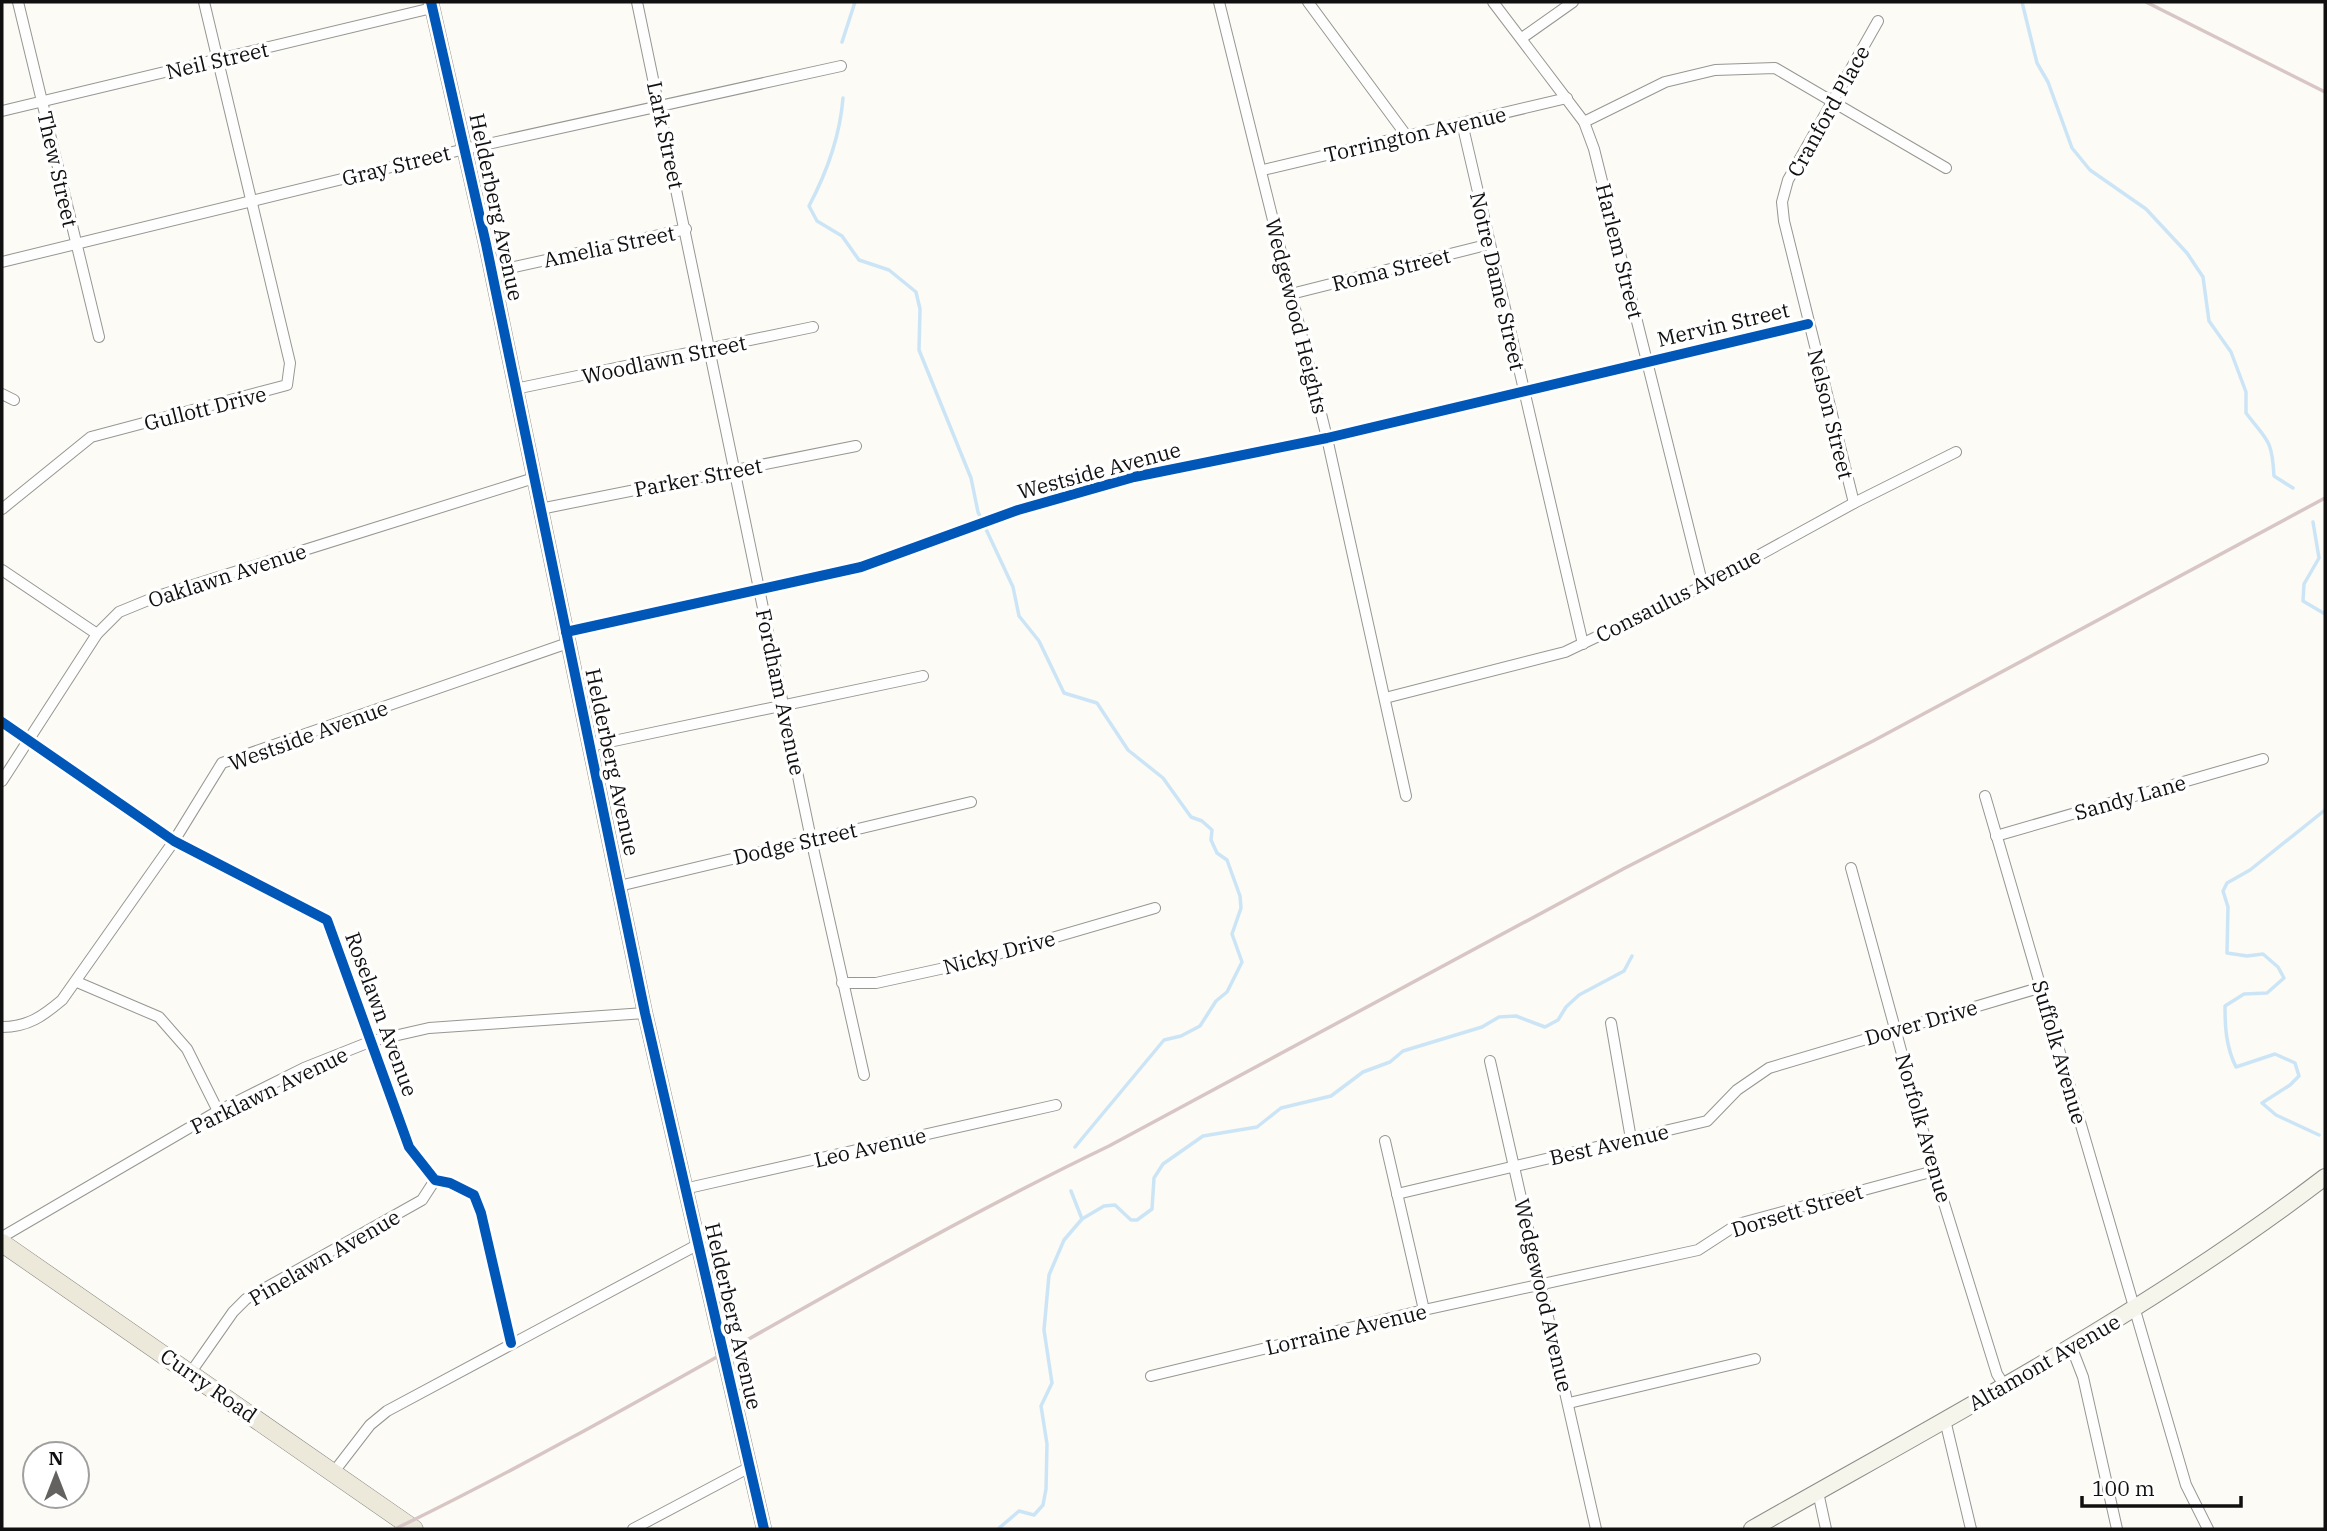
<svg xmlns="http://www.w3.org/2000/svg" width="2327" height="1531" font-family="'IBM Plex Serif',serif">
<rect width="100%" height="100%" fill="#fcfbf5"/>
<g fill="none" stroke-linecap="round" stroke-linejoin="round">
<g stroke="#cce5f6" stroke-width="3.5">
<path d="M 2022,2 L 2037,63 L 2048,82 L 2072,148 L 2090,170 L 2146,209 L 2187,253 L 2203,277 L 2209,321 L 2231,352 L 2246,392 L 2246,413 C 2267,441 2272,438 2274,476 L 2293,488"/>
<polyline points="842,42 855,2"/>
<path d="M 843,98 C 840,136 827,172 809,206 L 817,221 L 842,236 L 859,260 L 889,270 L 916,292 L 920,309 L 919,350 L 971,478 L 978,512 L 1013,587 L 1019,616 L 1039,641 L 1064,693 L 1097,703 L 1128,750 L 1163,778 L 1191,817 L 1202,821 L 1212,830 L 1211,840 L 1217,853 L 1227,860 L 1240,896 L 1241,908 L 1232,934 L 1242,962 L 1227,992 L 1216,1001 L 1200,1026 L 1181,1036 L 1164,1040 L 1075,1147"/>
<polyline points="2313,522 2319,558 2304,584 2303,601 2325,614"/>
<path d="M 2319,1135 L 2276,1115 L 2262,1103 L 2290,1085 L 2299,1076 L 2295,1063 L 2275,1054 L 2236,1067 C 2226,1047 2225,1027 2225,1006 L 2244,994 L 2267,993 L 2284,978 L 2278,967 L 2263,954 L 2247,956 L 2227,953 L 2228,907 L 2223,891 L 2227,883 L 2250,870 L 2325,810"/>
<polyline points="1082,1219 1104,1206 1115,1205 1131,1220 1137,1220 1152,1209 1154,1178 1163,1164 1203,1136 1257,1127 1281,1108 1331,1096 1363,1072 1390,1062 1403,1051 1482,1027 1499,1017 1516,1016 1545,1027 1558,1020 1566,1007 1579,995 1624,971 1632,956"/>
<polyline points="998,1529 1019,1511 1034,1515 1043,1505 1046,1489 1047,1444 1041,1406 1052,1383 1044,1330 1049,1275 1064,1240 1082,1219 1071,1191"/>
</g>
<defs>
<g id="minor">
<polyline points="18,2 99,337"/>
<polyline points="637,2 811,839 864,1075"/>
<polyline points="1219,2 1327,438 1406,796"/>
<polyline points="1308,2 1406,135"/>
<polyline points="1493,2 1584,122 1594,149 1703,586"/>
<polyline points="1522,38 1573,2"/>
<polyline points="2,111 432,8"/>
<polyline points="1584,122 1665,82 1715,70 1775,68 1946,168"/>
<polyline points="1462,123 1583,644"/>
<polyline points="1263,170 1567,98"/>
<polyline points="2,262 465,149 841,66"/>
<polyline points="492,272 686,229"/>
<polyline points="1291,294 1490,244"/>
<polyline points="515,389 813,327"/>
<polyline points="2,394 14,400"/>
<polyline points="1854,503 1784,221 1782,202 1788,180 1878,21"/>
<polyline points="2,509 91,437 287,385 290,363 204,2"/>
<polyline points="540,509 856,446"/>
<polyline points="2,570 97,634"/>
<polyline points="566,632 861,567 1018,510 1134,477 1327,438 1808,324"/>
<polyline points="1385,698 1565,652 1703,586 1854,503 1956,452"/>
<polyline points="2,722 174,841 327,920 409,1147 435,1180 450,1183 474,1195 481,1213 511,1343"/>
<polyline points="590,746 923,676"/>
<polyline points="2,781 97,634 119,612 158,596 534,478"/>
<polyline points="1985,796 2186,1485 2208,1529"/>
<polyline points="1996,836 2263,759"/>
<polyline points="1851,868 1934,1171 1997,1374 2004,1385"/>
<polyline points="619,886 971,802"/>
<polyline points="77,982 159,1017 187,1049 218,1111"/>
<polyline points="842,983 876,983 963,964 1155,908"/>
<polyline points="1611,1023 1631,1139"/>
<path d="M 2,1027 C 28,1027 43,1016 62,1000 L 174,841 L 222,763 L 568,643"/>
<polyline points="1490,1061 1596,1529"/>
<polyline points="1385,1141 1424,1310"/>
<polyline points="684,1189 1056,1105"/>
<polyline points="1397,1194 1707,1121 1737,1090 1769,1068 2042,987"/>
<polyline points="2,1237 218,1111 304,1068 372,1041 429,1028 645,1013"/>
<polyline points="2071,1346 2083,1377 2117,1529"/>
<polyline points="191,1372 233,1312 246,1299 422,1200 435,1180"/>
<polyline points="1151,1376 1424,1310 1698,1250 1738,1224 1934,1171"/>
<polyline points="1569,1403 1755,1359"/>
<polyline points="1945,1420 1971,1529"/>
<polyline points="333,1473 370,1425 387,1411 697,1245"/>
<polyline points="1818,1492 1826,1529"/>
<polyline points="633,1529 750,1467"/>
</g>
<polyline id="tertiary" points="431,2 486,244 645,1013 764,1529"/>
<path id="secondary" d="M 1752,1529 C 1947,1418 2147,1313 2325,1177"/>
<polyline id="primary" points="2,1243 414,1529"/>
</defs>
<use href="#minor" stroke="#969693" stroke-width="12"/>
<use href="#tertiary" stroke="#969693" stroke-width="16"/>
<use href="#secondary" stroke="#8d8c8a" stroke-width="18"/>
<use href="#primary" stroke="#848380" stroke-width="19"/>
<use href="#minor" stroke="#fffefe" stroke-width="10"/>
<use href="#tertiary" stroke="#fffefe" stroke-width="14"/>
<use href="#secondary" stroke="#f6f5eb" stroke-width="16"/>
<use href="#primary" stroke="#ece9db" stroke-width="18"/>
<g stroke="#d8c6c5" stroke-width="3.5">
<polyline points="2146,2 2325,92"/>
<path d="M 395,1529 C 638,1411 866,1263 1109,1146 L 1625,868 L 1873,741 L 2325,498"/>
</g>
<defs>
<g id="cycleway">
<polyline points="431,2 486,244 645,1013 764,1529"/>
<polyline points="566,632 861,567 1018,510 1134,477 1327,438 1808,324"/>
<polyline points="2,722 174,841 327,920 409,1147 435,1180 450,1183 474,1195 481,1213 511,1343"/>
</g>
</defs>
<use href="#cycleway" stroke="#fff" stroke-width="15"/>
<use href="#cycleway" stroke="#0057b8" stroke-width="10"/>
</g>
<g text-anchor="middle" dominant-baseline="central" stroke-width="7" stroke-linejoin="round" paint-order="stroke">
<g font-size="21" fill="#101010" stroke="#fff">
<text transform="translate(217 60) rotate(-13)">Neil Street</text>
<text transform="translate(1828 111) rotate(-61)">Cranford Place</text>
<text transform="translate(1415 134) rotate(-13)">Torrington Avenue</text>
<text transform="translate(666 135) rotate(78)">Lark Street</text>
<text transform="translate(396 165) rotate(-14)">Gray Street</text>
<text transform="translate(58 169) rotate(77)">Thew Street</text>
<text transform="translate(497 207) rotate(78)">Helderberg Avenue</text>
<text transform="translate(609 246) rotate(-12)">Amelia Street</text>
<text transform="translate(1620 251) rotate(76)">Harlem Street</text>
<text transform="translate(1391 269) rotate(-14)">Roma Street</text>
<text transform="translate(1498 281) rotate(77)">Notre Dame Street</text>
<text transform="translate(1297 316) rotate(76)">Wedgewood Heights</text>
<text transform="translate(1723 324) rotate(-13)">Mervin Street</text>
<text transform="translate(664 359) rotate(-12)">Woodlawn Street</text>
<text transform="translate(205 408) rotate(-14)">Gullott Drive</text>
<text transform="translate(1831 414) rotate(76)">Nelson Street</text>
<text transform="translate(1099 470) rotate(-15)">Westside Avenue</text>
<text transform="translate(698 477) rotate(-11)">Parker Street</text>
<text transform="translate(227 575) rotate(-18)">Oaklawn Avenue</text>
<text transform="translate(1678 595) rotate(-27)">Consaulus Avenue</text>
<text transform="translate(781 692) rotate(78)">Fordham Avenue</text>
<text transform="translate(308 735) rotate(-20)">Westside Avenue</text>
<text transform="translate(613 762) rotate(78)">Helderberg Avenue</text>
<text transform="translate(2130 797) rotate(-16)">Sandy Lane</text>
<text transform="translate(795 843) rotate(-13)">Dodge Street</text>
<text transform="translate(999 952) rotate(-15)">Nicky Drive</text>
<text transform="translate(382 1014) rotate(70)">Roselawn Avenue</text>
<text transform="translate(1921 1022) rotate(-16)">Dover Drive</text>
<text transform="translate(2060 1052) rotate(74)">Suffolk Avenue</text>
<text transform="translate(269 1090) rotate(-26)">Parklawn Avenue</text>
<text transform="translate(1924 1128) rotate(74)">Norfolk Avenue</text>
<text transform="translate(1609 1144) rotate(-13)">Best Avenue</text>
<text transform="translate(870 1147) rotate(-13)">Leo Avenue</text>
<text transform="translate(1797 1210) rotate(-17)">Dorsett Street</text>
<text transform="translate(324 1257) rotate(-30)">Pinelawn Avenue</text>
<text transform="translate(1544 1295) rotate(77)">Wedgewood Avenue</text>
<text transform="translate(734 1316) rotate(77)">Helderberg Avenue</text>
<text transform="translate(1346 1329) rotate(-13)">Lorraine Avenue</text>
<text transform="translate(2044 1362) rotate(-30)">Altamont Avenue</text>
<text transform="translate(209 1385) rotate(35)">Curry Road</text>
</g>
</g>
<rect width="2327" height="1531" fill="none" stroke="#101010" stroke-width="7"/>
<g transform="translate(56 1475)"><circle r="33" fill="#ffffff" stroke="#9f9f9f" stroke-width="2"/>
<path d="M0-5L12 26L0 18L-12 26Z" fill="#636260"/>
<text y="-10" font-size="19" font-weight="bold" text-anchor="middle" fill="#101010">N</text>
</g>
<path d="M2082 1496v10h159v-10" fill="none" stroke="#101010" stroke-width="3.5"/>
<text x="2092" y="1496" font-size="21" fill="#101010" stroke="#ffffff" stroke-width="5" paint-order="stroke">100 m</text>
</svg>
